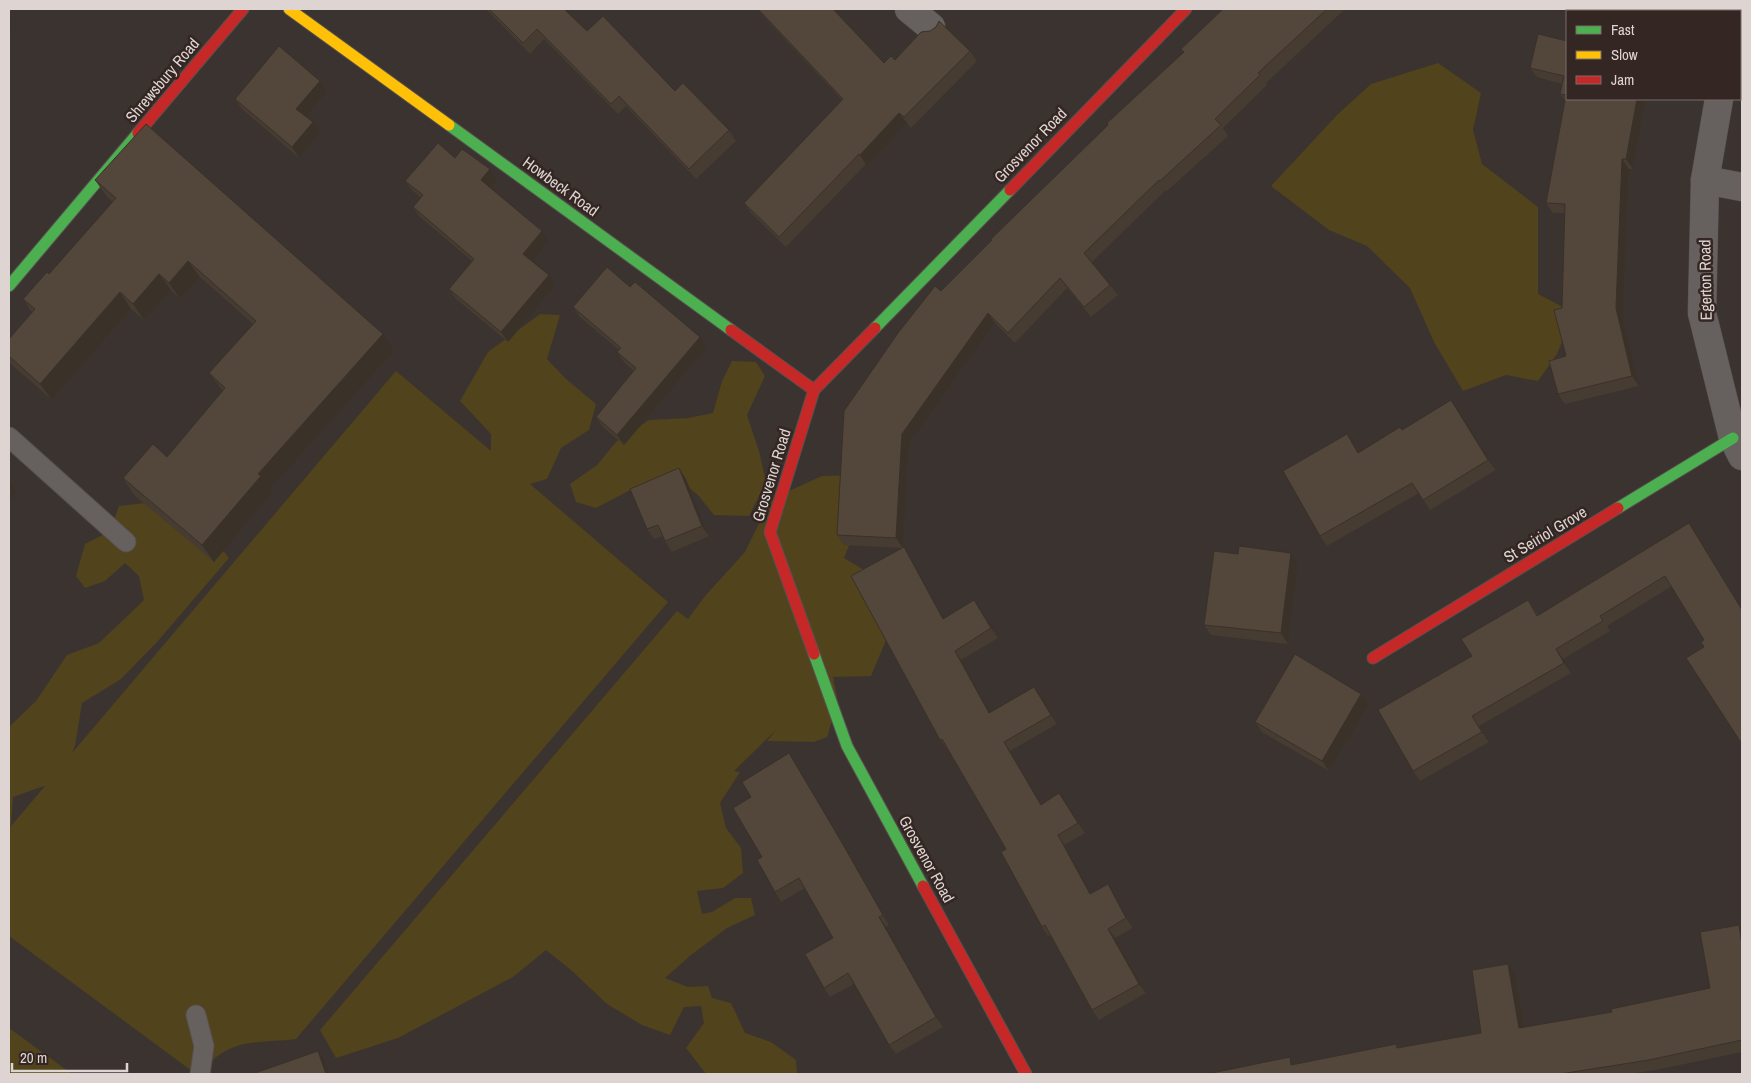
<svg xmlns="http://www.w3.org/2000/svg" width="1751" height="1083" font-family="'Archivo Narrow',sans-serif">
<rect width="100%" height="100%" fill="#3b3330"/>
<g fill="#51431b" fill-rule="evenodd">
<polygon points="1438,63 1481,93 1473,130 1482,164 1538,207 1538,294 1563,307 1568,328 1557,354 1538,381 1506,375 1463,391 1434,342 1410,288 1367,246 1329,230 1271,186 1338,114 1371,84"/>
<path d="M 540,314 L 560,315 L 547,359 L 565,378 L 596,404 L 589,430 L 561,448 L 547,479 L 530,484 L 668,602 L 296,1039 C 276,1042 253,1040 234,1047 C 220,1052 207,1065 196,1074 L 9,936 L 9,829 L 11,826 L 9,827 L 9,727 L 36,701 L 67,655 L 99,643 L 144,600 L 139,576 L 125,563 L 105,581 L 85,588 L 76,576 L 85,544 L 110,531 L 119,506 L 154,502 L 212,537 L 229,558 L 158,641 L 121,679 L 82,703 L 75,746 L 72,753 L 396,371 L 491,451 L 491,434 L 460,401 L 488,352 ZM 44,786 L 45,786 L 11,826 L 13,797 Z"/>
<polygon points="732,361 756,362 765,376 747,415 759,451 766,482 749,516 714,515 698,495 673,475 636,487 596,508 576,502 570,484 597,465 616,442 649,420 688,418 713,413 722,381"/>
<polygon points="855,475 864,508 844,558 864,570 889,633 871,676 833,677 838,702 827,737 814,742 767,741 776,730 734,771 740,772 720,803 726,828 741,848 743,873 723,888 697,891 702,914 712,912 735,898 751,898 755,915 727,928 691,955 665,978 688,987 708,986 712,998 731,1003 745,1033 771,1042 796,1060 797,1074 706,1074 686,1048 704,1023 701,1006 684,1007 670,1035 642,1025 607,1004 571,970 546,950 513,977 398,1038 336,1058 320,1030 677,611 688,619 705,596 745,552 771,499 822,476"/>
<polygon points="9,1028 72,1074 9,1074"/>
</g>
<g fill="none" stroke-linecap="round" stroke-linejoin="round">
<defs>
<g id="lane">
<polyline points="9,437 126,542"/>
<polyline points="196,1015 204,1046 200,1074"/>
</g>
<g id="street">
<polyline points="909,9 931,27"/>
<polyline points="1734,11 1735,9"/>
<polyline points="1719,99 1705,180 1702,313 1733,438 1742,456"/>
<polyline points="1705,180 1742,187"/>
</g>
<g id="fast">
<polyline points="449,125 731,330"/>
<polyline points="9,286 138,133"/>
<polyline points="875,328 1010,190"/>
<polyline points="1618,508 1733,438"/>
<polyline points="814,654 847,746 923,886"/>
</g>
<polyline id="slow" points="289,9 449,125"/>
<g id="jam">
<polyline points="138,133 243,9"/>
<polyline points="1010,190 1186,9"/>
<polyline points="731,330 814,390"/>
<polyline points="814,654 770,532 814,390 875,328"/>
<polyline points="1373,658 1618,508"/>
<polyline points="923,886 1026,1074"/>
</g>
</defs>
<use href="#lane" stroke="#57504e" stroke-width="21"/>
<use href="#street" stroke="#57504e" stroke-width="29"/>
<use href="#fast" stroke="#57504e" stroke-width="13"/>
<use href="#slow" stroke="#57504e" stroke-width="13"/>
<use href="#jam" stroke="#57504e" stroke-width="13"/>
<use href="#lane" stroke="#66615f" stroke-width="19"/>
<use href="#street" stroke="#66615f" stroke-width="28"/>
<use href="#fast" stroke="#4caf50" stroke-width="11"/>
<use href="#slow" stroke="#ffc107" stroke-width="11"/>
<use href="#jam" stroke="#c62828" stroke-width="11"/>
</g>
<g fill="#473c32">
<polygon points="9,9 20,9 9,11"/>
<polygon points="486,9 564,9 587,31 675,91 729,130 736,141 696,179 626,106 618,114 544,39 530,54"/>
<polygon points="757,9 833,9 884,63 895,60 970,51 977,61 911,128 907,123 867,166 866,164 786,247 751,213 744,203 842,100 762,15"/>
<polygon points="1223,9 1345,9 1266,83 1267,85 1223,128 1228,136 1167,191 1166,190 1092,262 1110,285 1118,295 1091,317 1067,288 1015,343 995,323 909,444 903,547 910,557 944,619 981,609 998,638 961,660 990,712 1041,696 1057,724 1010,751 1041,805 1066,802 1085,833 1064,845 1091,894 1114,894 1133,928 1115,938 1146,993 1099,1020 1092,1010 1050,935 1048,936 1042,927 1006,849 947,749 940,740 902,548 844,545 837,535 941,291 1184,53 1181,49"/>
<polygon points="1567,41 1646,99 1633,169 1629,169 1623,318 1639,386 1565,404 1558,394 1566,356 1562,308 1565,213 1553,213 1546,203 1565,100 1560,94 1562,84 1537,77 1530,68"/>
<polygon points="320,81 327,92 306,117 320,132 299,158 242,109 235,99"/>
<polygon points="455,158 497,180 490,188 549,241 532,261 549,275 556,285 508,342 456,299 449,289 472,261 420,217 413,207 421,198 413,191 405,181"/>
<polygon points="95,180 394,351 270,489 273,492 214,562 134,495 123,478 167,457 223,391 209,373 253,324 200,277 180,299 171,290 144,320 131,309 52,400 12,365 9,361 9,339 32,312 23,299 49,274 113,202 107,197"/>
<polygon points="630,287 707,348 624,445 603,427 596,417 634,371 624,362 617,352 619,350 580,317 573,307"/>
<polygon points="1451,400 1496,470 1430,510 1419,493 1327,546 1320,536 1354,444 1359,452 1403,430"/>
<polygon points="686,479 709,536 672,552 665,541 662,536 654,539 647,529"/>
<polygon points="1689,523 1696,533 1742,609 1742,744 1686,658 1704,647 1701,642 1704,640 1672,586 1607,626 1610,631 1563,659 1571,673 1479,726 1489,742 1420,781 1413,771 1378,710 1472,656 1461,639 1528,600 1538,615"/>
<polygon points="1291,553 1298,563 1288,644 1211,635 1204,625 1238,554"/>
<polygon points="1361,694 1369,705 1329,771 1262,732 1255,722"/>
<polygon points="795,763 848,851 889,925 886,927 943,1027 896,1054 889,1045 854,984 830,997 824,988 833,938 805,888 781,902 775,892 751,797"/>
<polygon points="1739,925 1742,930 1742,1052 1656,1070 1629,1074 1207,1074 1290,1057 1295,1064 1396,1044 1399,1048 1481,1033 1515,974 1524,1027 1612,1012 1710,988"/>
</g>
<g fill="#3a3129">
<polygon points="1653,9 1662,9 1661,11 1652,11"/>
<polygon points="9,12 12,28 9,23"/>
<polygon points="320,81 327,92 304,119 296,109"/>
<polygon points="1637,99 1646,99 1633,169 1626,159"/>
<polygon points="899,113 907,123 867,166 860,155"/>
<polygon points="313,122 320,132 299,158 292,147"/>
<polygon points="1622,159 1629,169 1623,318 1639,386 1632,376 1616,308"/>
<polygon points="490,169 497,180 488,191 481,180"/>
<polygon points="542,231 549,241 530,264 523,254"/>
<polygon points="188,261 200,277 180,299 169,283"/>
<polygon points="159,274 171,290 144,320 133,304"/>
<polygon points="549,275 556,285 508,342 501,332"/>
<polygon points="120,292 131,309 52,400 40,384"/>
<polygon points="988,313 995,323 909,444 903,548 896,538 902,434"/>
<polygon points="383,334 394,351 270,489 273,492 214,562 202,545 258,474"/>
<polygon points="700,337 707,348 624,445 617,435"/>
<polygon points="1451,400 1458,410 1496,470 1488,460"/>
<polygon points="1347,434 1354,444 1365,463 1358,453"/>
<polygon points="679,468 686,479 709,536 702,526"/>
<polygon points="9,481 16,492 9,501"/>
<polygon points="1689,523 1696,533 1742,609 1742,610"/>
<polygon points="904,547 910,557 950,629 943,619"/>
<polygon points="1291,553 1298,563 1288,644 1281,633"/>
<polygon points="974,600 981,609 998,638 991,628"/>
<polygon points="1556,649 1563,659 1571,673 1564,663"/>
<polygon points="955,651 961,660 996,722 989,713"/>
<polygon points="1034,687 1041,696 1057,724 1051,715"/>
<polygon points="1361,694 1369,705 1329,771 1322,761"/>
<polygon points="1472,716 1479,726 1489,742 1482,732"/>
<polygon points="1004,742 1010,751 1047,815 1041,805"/>
<polygon points="789,753 795,763 848,851 889,925 883,915"/>
<polygon points="1059,793 1066,802 1085,833 1078,823"/>
<polygon points="1058,835 1064,845 1097,904 1090,894"/>
<polygon points="1108,884 1114,894 1133,928 1126,918"/>
<polygon points="879,917 886,927 943,1027 936,1017"/>
<polygon points="1739,925 1742,930 1742,945"/>
<polygon points="1108,929 1115,938 1146,993 1139,984"/>
<polygon points="1508,964 1515,974 1526,1038 1519,1028"/>
<polygon points="318,1051 325,1061 330,1074 326,1074"/>
<polygon points="1290,1057 1296,1067 1291,1065"/>
</g>
<g fill="#53463a" stroke="#3a3129">
<polygon points="489,9 564,9 587,31 603,16 675,91 683,83 729,130 689,169 619,96 611,104 537,29 523,43"/>
<polygon points="758,9 833,9 884,63 891,56 895,60 921,32 930,31 936,27 939,21 970,51 904,117 899,113 860,155 859,154 779,237 744,203 843,99"/>
<polygon points="1223,9 1327,9 1258,73 1260,75 1215,119 1221,125 1160,181 1159,180 1084,253 1110,285 1084,307 1060,278 1008,333 988,313 902,434 896,538 837,535 844,411 898,333 935,286 941,291 992,240 991,239 1108,125 1107,123 1184,52 1181,49"/>
<polygon points="1580,9 1653,9 1652,11 1579,11"/>
<polygon points="1538,34 1567,41 1567,99 1637,99 1626,159 1622,159 1616,308 1632,376 1558,394 1549,361 1566,356 1554,310 1562,308 1565,204 1546,203 1566,95 1560,94 1564,76 1530,68"/>
<polygon points="279,46 320,81 296,109 313,122 292,147 235,99"/>
<polygon points="146,124 383,334 258,474 261,476 202,545 123,478 153,444 167,457 225,388 209,373 256,321 188,261 169,283 159,274 133,304 120,292 40,384 9,356 9,339 35,309 23,299 47,272 49,274 116,198 95,180"/>
<polygon points="438,143 455,158 462,149 490,169 481,180 542,231 523,254 549,275 501,332 449,289 474,259 413,207 423,195 405,181"/>
<polygon points="607,267 630,287 635,282 700,337 617,435 596,417 636,368 617,352 621,348 573,307"/>
<polygon points="1451,400 1488,460 1423,500 1412,483 1320,536 1283,471 1347,434 1358,453 1400,427 1402,430"/>
<polygon points="679,468 702,526 665,541 658,525 647,529 630,489"/>
<polygon points="1689,523 1742,610 1742,744 1686,658 1704,647 1701,642 1704,640 1665,576 1600,616 1603,621 1556,649 1564,663 1472,716 1482,732 1413,771 1378,710 1472,656 1461,639 1528,600 1537,616"/>
<polygon points="1239,546 1291,553 1281,633 1204,625 1214,551 1238,554"/>
<polygon points="904,547 943,619 974,600 991,628 955,651 989,713 1034,687 1051,715 1004,742 1041,805 1059,793 1078,823 1058,835 1090,894 1108,884 1126,918 1108,929 1139,984 1092,1010 1045,925 1042,927 1001,852 1006,849 942,739 940,740 921,705 851,576"/>
<polygon points="1295,654 1361,694 1322,761 1255,722"/>
<polygon points="789,753 841,841 883,915 879,917 936,1017 889,1045 848,973 824,988 805,954 833,938 799,878 775,892 757,860 762,857 733,808 751,797 742,782"/>
<polygon points="1739,925 1742,945 1742,1040 1649,1060 1560,1074 1207,1074 1290,1057 1291,1065 1396,1044 1397,1048 1481,1033 1472,970 1508,964 1519,1028 1612,1012 1611,1009 1710,988 1700,932"/>
<polygon points="318,1051 326,1074 252,1074"/>
</g>
<g text-anchor="middle" dominant-baseline="central" stroke-width="5" stroke-linejoin="round" paint-order="stroke">
<g font-size="16" fill="#ded5d2" stroke="#342622">
<text transform="translate(162 80) rotate(-50)">Shrewsbury Road</text>
<text transform="translate(1030 145) rotate(-46)">Grosvenor Road</text>
<text transform="translate(561 186) rotate(36)">Howbeck Road</text>
<text transform="translate(1705 280) rotate(-91)">Egerton Road</text>
<text transform="translate(771 475) rotate(-73)">Grosvenor Road</text>
<text transform="translate(1545 534) rotate(-31)">St Seiriol Grove</text>
<text transform="translate(927 859) rotate(61)">Grosvenor Road</text>
</g>
</g>
<rect width="1751" height="1083" fill="none" stroke="#ded5d2" stroke-width="20"/>
<rect x="1566" y="10" width="175" height="90" fill="#342622" stroke="#786c68"/>
<rect x="1576" y="26" width="25" height="8" fill="#4caf50" stroke="#786c68"/>
<text x="1611" y="35" font-size="15" fill="#ded5d2">Fast</text>
<rect x="1576" y="51" width="25" height="8" fill="#ffc107" stroke="#786c68"/>
<text x="1611" y="60" font-size="15" fill="#ded5d2">Slow</text>
<rect x="1576" y="76" width="25" height="8" fill="#c62828" stroke="#786c68"/>
<text x="1611" y="85" font-size="15" fill="#ded5d2">Jam</text>
<path d="M12 1063v8h115v-8" fill="none" stroke="#ded5d2" stroke-width="2.5"/>
<text x="20" y="1063" font-size="15" fill="#ded5d2" stroke="#342622" stroke-width="4" paint-order="stroke">20 m</text>
</svg>
